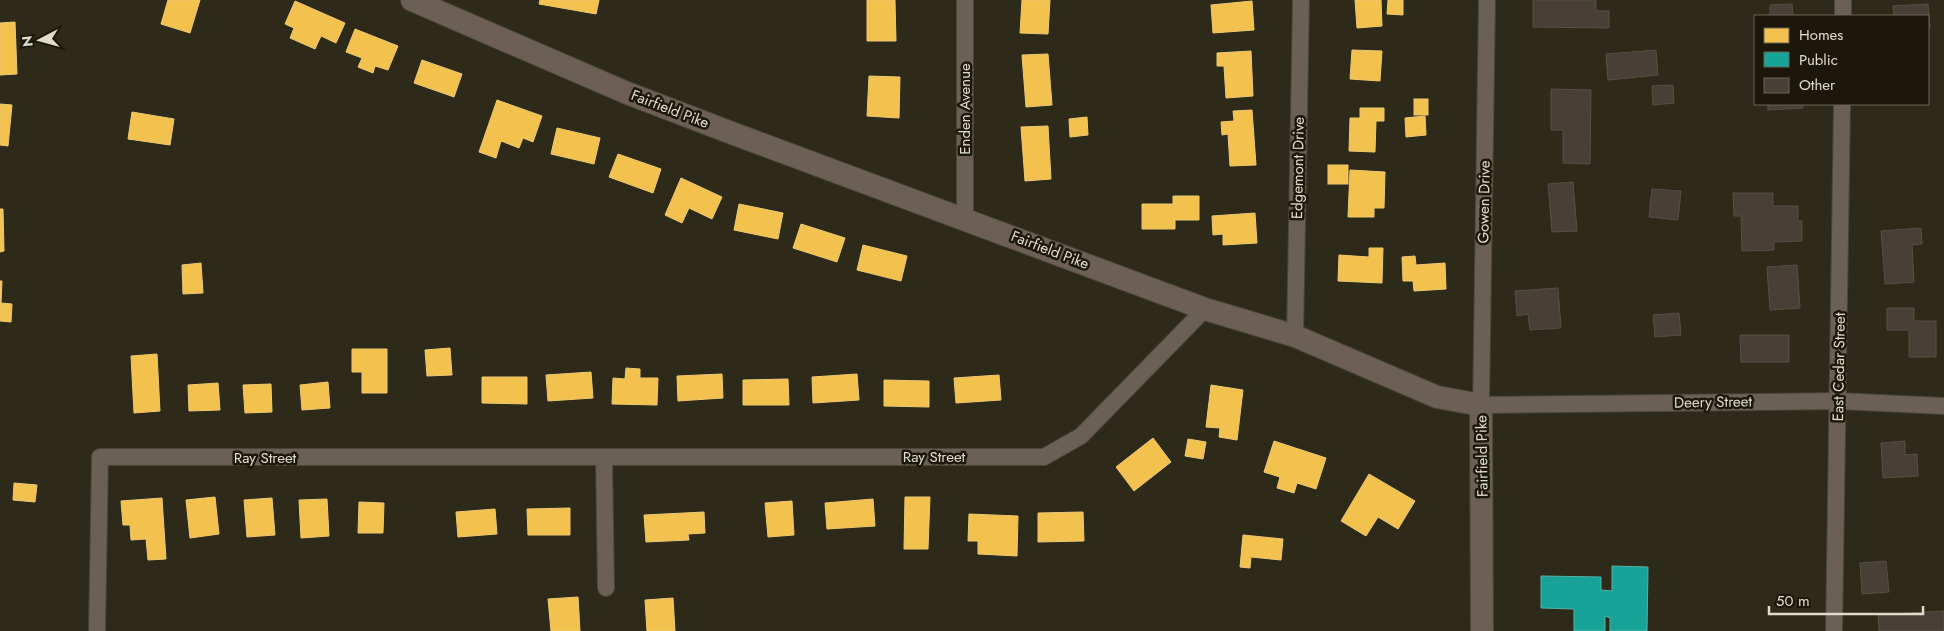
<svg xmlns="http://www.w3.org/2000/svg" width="1944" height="631" font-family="Jost,sans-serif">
<rect width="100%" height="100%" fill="#2e2a19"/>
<g fill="#f2c14e" stroke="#edc973">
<polygon points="168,0 200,0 190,33 161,24"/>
<polygon points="540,0 599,0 596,14 539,4"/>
<polygon points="867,0 895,0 896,41 867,41"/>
<polygon points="1022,0 1050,0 1048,34 1020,33"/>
<polygon points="1355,0 1381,0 1382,26 1357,28"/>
<polygon points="1388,0 1403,0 1403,15 1387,14"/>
<polygon points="295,1 345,23 336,43 321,36 315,49 290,38 294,28 285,24"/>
<polygon points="1252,1 1254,30 1213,33 1211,5"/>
<polygon points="15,22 17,74 0,75 0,23"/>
<polygon points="355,29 398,46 388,70 375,66 373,73 358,67 362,58 346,52"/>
<polygon points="1352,50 1382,51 1380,81 1350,79"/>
<polygon points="1251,51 1253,96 1226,98 1224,66 1217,66 1217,53"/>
<polygon points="1048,54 1052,105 1026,107 1022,55"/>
<polygon points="422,60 462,74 454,97 414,83"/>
<polygon points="869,76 900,77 899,118 867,116"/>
<rect x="1414" y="99" width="14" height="16"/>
<polygon points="497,100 542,116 533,142 523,138 519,148 501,141 496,158 479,152"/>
<polygon points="0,104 12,105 8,146 0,145"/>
<polygon points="1360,108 1384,108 1384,121 1376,121 1375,152 1349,151 1350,118 1360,118"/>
<polygon points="1252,110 1256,165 1230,166 1228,134 1222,135 1221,122 1234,121 1233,111"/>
<polygon points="132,112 174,119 170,145 128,139"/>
<polygon points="1425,116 1426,135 1406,137 1405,118"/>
<polygon points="1087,117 1088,135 1070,137 1069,119"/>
<polygon points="1048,126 1051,179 1025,181 1021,127"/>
<polygon points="557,128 600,138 594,164 551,154"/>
<polygon points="618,154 661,169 653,193 609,177"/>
<rect x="1328" y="165" width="20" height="19"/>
<polygon points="1350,170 1385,172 1384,208 1374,208 1374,217 1348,217"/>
<polygon points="681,178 722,197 712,219 689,208 682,223 665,215"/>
<polygon points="1173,196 1199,196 1199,220 1175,220 1175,229 1142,229 1142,204 1173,204"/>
<polygon points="739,204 783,213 778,239 734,230"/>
<polygon points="0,209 3,209 4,251 0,252"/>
<polygon points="1255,213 1257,243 1223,245 1223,234 1213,235 1212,216"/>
<polygon points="801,224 845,238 837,262 793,248"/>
<polygon points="863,245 907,256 901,281 857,270"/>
<polygon points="1369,248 1383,248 1382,283 1338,281 1339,255 1369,257"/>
<polygon points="1415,256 1416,265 1445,263 1446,289 1414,291 1413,281 1403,281 1402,257"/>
<polygon points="201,263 203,293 183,294 182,265"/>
<polygon points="0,281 2,281 1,303 12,304 11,322 0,321"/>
<polygon points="450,348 452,375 427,376 425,350"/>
<polygon points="352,349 387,349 387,393 362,393 362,372 352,372"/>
<polygon points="157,354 160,411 134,413 131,356"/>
<polygon points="626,368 640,369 640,378 658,378 657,405 612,404 613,378 625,379"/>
<polygon points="591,372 593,398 548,401 546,375"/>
<polygon points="722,374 723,398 678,401 677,376"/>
<polygon points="857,374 859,400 813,403 812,377"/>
<polygon points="999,375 1001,400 956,403 954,378"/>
<polygon points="482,377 527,377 527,404 482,403"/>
<polygon points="788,379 789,405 743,405 743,380"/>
<polygon points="884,380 929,381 929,407 884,406"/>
<polygon points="328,382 330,408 302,410 300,385"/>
<polygon points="218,383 220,410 189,411 188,385"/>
<polygon points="271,384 272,412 245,413 243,385"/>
<polygon points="1211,385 1243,390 1237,440 1219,437 1220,428 1206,427"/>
<polygon points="1153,438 1171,462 1134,491 1116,467"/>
<polygon points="1188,439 1206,442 1203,459 1185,456"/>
<polygon points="1274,441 1326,458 1316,489 1297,483 1294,493 1277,488 1280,477 1264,472"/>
<polygon points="1369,474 1415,501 1398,529 1378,517 1366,536 1341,521"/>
<polygon points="14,483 37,485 35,502 13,500"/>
<polygon points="215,497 219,534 190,538 186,500"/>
<polygon points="905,497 930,497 928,549 904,549"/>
<polygon points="162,498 166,559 148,560 146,539 131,540 130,525 123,525 121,501"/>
<polygon points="272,498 275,535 247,537 244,500"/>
<polygon points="327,499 329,536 301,538 299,500"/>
<polygon points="873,499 875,526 827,529 825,503"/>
<polygon points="792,501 794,535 768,537 765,503"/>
<polygon points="359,502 384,503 383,533 358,533"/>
<polygon points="570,508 570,535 528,535 527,509"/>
<polygon points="495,509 497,534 458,537 456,512"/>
<polygon points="704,512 705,533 688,534 689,540 646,542 644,515"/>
<polygon points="1083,512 1084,541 1038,542 1038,513"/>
<polygon points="969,514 1018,516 1017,556 978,554 978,541 968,541"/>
<polygon points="1243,535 1283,539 1281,560 1251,557 1250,568 1240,567"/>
<polygon points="578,597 580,631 551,631 548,599"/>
<polygon points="673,598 675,631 647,631 645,600"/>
</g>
<polygon fill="#17a398" stroke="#53b4a7" points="1612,566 1648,567 1647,631 1610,631 1610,618 1605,616 1605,631 1574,631 1574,609 1541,608 1541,576 1601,577 1601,590 1612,591"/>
<g fill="#484037" stroke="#574e45">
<polygon points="1533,0 1596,0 1596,11 1609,11 1609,28 1533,27"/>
<polygon points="1792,4 1793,16 1770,16 1770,5"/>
<polygon points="1928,4 1930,28 1928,28 1928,16 1894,16 1893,6"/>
<polygon points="1656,50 1658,75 1608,80 1606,54"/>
<polygon points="1673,85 1674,103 1653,105 1652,86"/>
<polygon points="1551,89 1591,90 1590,164 1563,163 1563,130 1551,130"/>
<polygon points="1768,104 1803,104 1803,108 1768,110"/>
<polygon points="1573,182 1577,231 1552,232 1548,184"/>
<polygon points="1652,189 1681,191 1678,220 1649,217"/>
<polygon points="1733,193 1773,193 1773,206 1798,206 1798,221 1802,221 1802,241 1774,242 1774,250 1742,251 1741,216 1734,216"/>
<polygon points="1921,228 1922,244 1912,245 1914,282 1885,284 1881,231"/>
<polygon points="1797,265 1800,308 1770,310 1767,267"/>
<polygon points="1558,288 1561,328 1530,330 1528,314 1517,316 1515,291"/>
<polygon points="1887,308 1914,308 1914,321 1936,321 1936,357 1909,357 1909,330 1887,330"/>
<polygon points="1679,313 1681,335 1655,337 1653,315"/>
<polygon points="1740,335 1789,335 1789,362 1741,362"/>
<polygon points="1905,441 1905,455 1917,454 1918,476 1883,478 1881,443"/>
<polygon points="1886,561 1889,592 1862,594 1860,563"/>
<polygon points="1944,611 1944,631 1879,631 1878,615"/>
</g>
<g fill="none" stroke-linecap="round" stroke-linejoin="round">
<defs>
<g id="street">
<polyline points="1487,0 1481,405 1839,401 1944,406"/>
<polyline points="1843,16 1843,0"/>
<polyline points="965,218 965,0"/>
<polyline points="1295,336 1301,0"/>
<polyline points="604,458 606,588"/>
<polyline points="97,631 100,457 1044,457 1081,436 1205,309"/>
<polyline points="1834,631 1842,104"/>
</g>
<polyline id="secondary" points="412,0 627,93 737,135 1205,309 1295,336 1437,397 1481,405 1482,631"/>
</defs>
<use href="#street" stroke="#494537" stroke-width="18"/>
<use href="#secondary" stroke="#494537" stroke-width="24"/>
<use href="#street" stroke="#6a6056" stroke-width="16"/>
<use href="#secondary" stroke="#6c6054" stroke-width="22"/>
</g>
<g text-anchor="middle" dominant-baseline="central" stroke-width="5" stroke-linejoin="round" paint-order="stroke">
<g font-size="15" fill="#e0dbc9" stroke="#1b170a">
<text transform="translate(670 109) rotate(21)">Fairfield Pike</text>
<text transform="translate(965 109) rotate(-90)">Enden Avenue</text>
<text transform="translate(1298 168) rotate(-89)">Edgemont Drive</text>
<text transform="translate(1484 202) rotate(-89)">Gowen Drive</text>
<text transform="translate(1050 250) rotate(21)">Fairfield Pike</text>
<text transform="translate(1839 367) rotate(-89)">East Cedar Street</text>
<text transform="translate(1713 402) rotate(-1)">Deery Street</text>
<text transform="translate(1482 456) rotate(-91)">Fairfield Pike</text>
<text x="934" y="457">Ray Street</text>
<text x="265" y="458">Ray Street</text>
</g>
</g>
<rect x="1754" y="15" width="175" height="90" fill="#1b170a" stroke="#6a6556"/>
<rect x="1764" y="28" width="25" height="15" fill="#f2c14e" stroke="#6a6556"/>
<text x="1799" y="40" font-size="15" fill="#e0dbc9">Homes</text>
<rect x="1764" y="52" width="25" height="15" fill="#17a398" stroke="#6a6556"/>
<text x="1799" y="65" font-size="15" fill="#e0dbc9">Public</text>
<rect x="1764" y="78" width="25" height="15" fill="#484037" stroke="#6a6556"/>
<text x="1799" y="90" font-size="15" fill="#e0dbc9">Other</text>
<g transform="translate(40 40) rotate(264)" stroke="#1b170a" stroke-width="4" paint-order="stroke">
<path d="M0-4L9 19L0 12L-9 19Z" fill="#e0dbc9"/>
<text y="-8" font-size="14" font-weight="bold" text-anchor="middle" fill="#e0dbc9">N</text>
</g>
<path d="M1769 606v8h154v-8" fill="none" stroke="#e0dbc9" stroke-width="2.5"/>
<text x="1776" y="606" font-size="15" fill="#e0dbc9" stroke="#1b170a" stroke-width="4" paint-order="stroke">50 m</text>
</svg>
